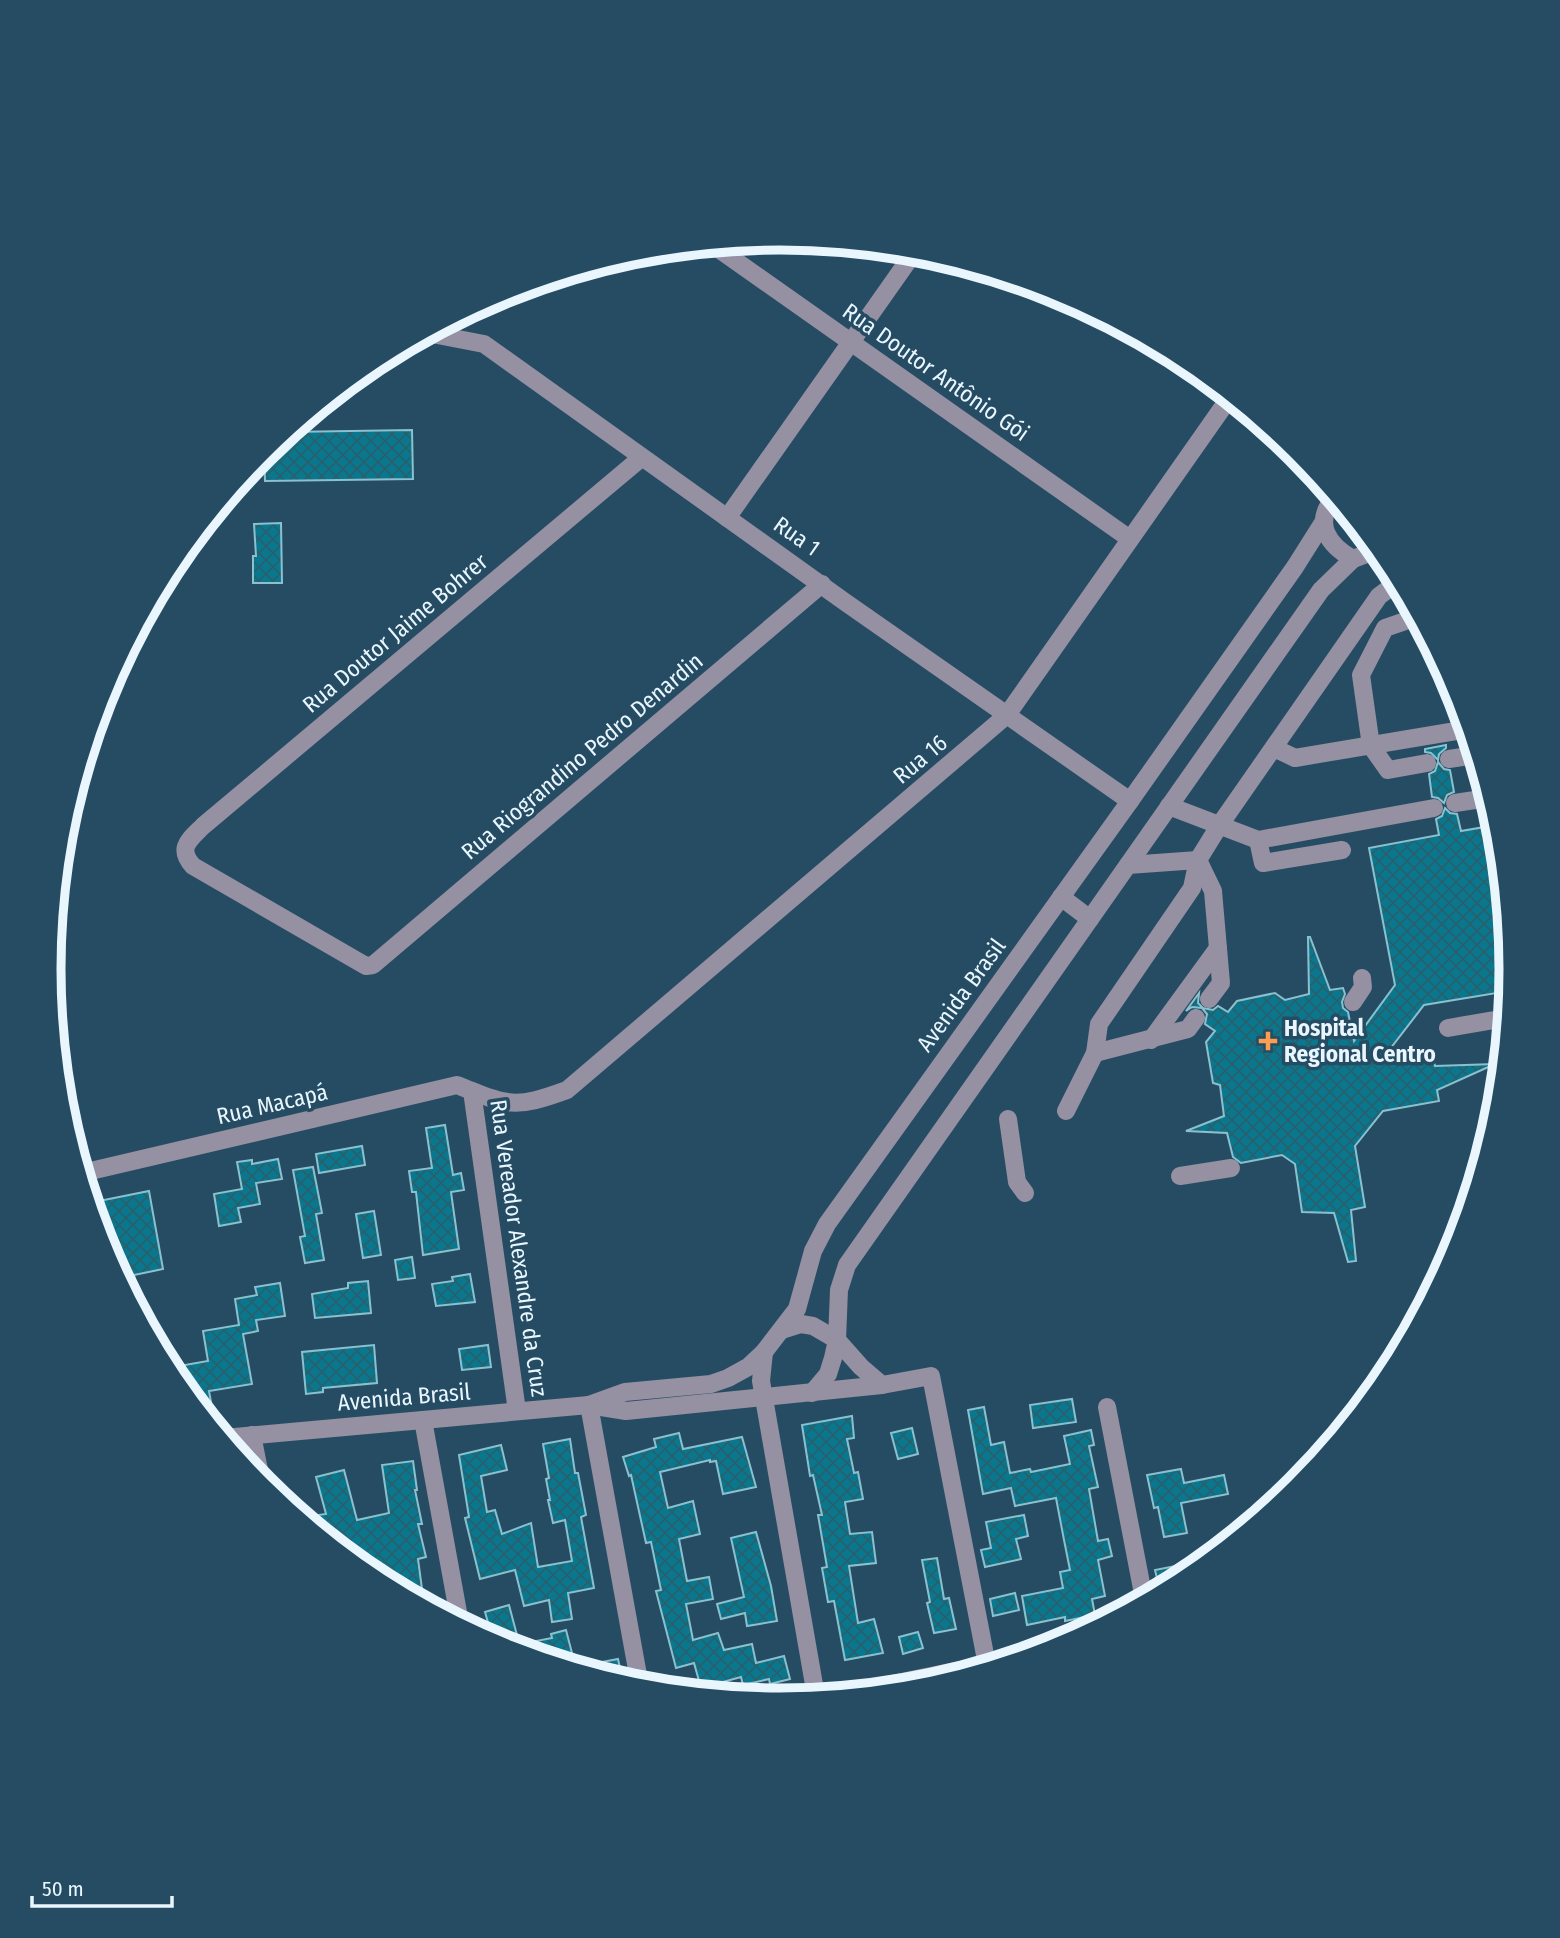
<svg xmlns="http://www.w3.org/2000/svg" width="1560" height="1938" font-family="'Fira Sans Condensed',sans-serif">
<defs>
<pattern id="building-cross-hatch" width="8" height="8" patternUnits="userSpaceOnUse" patternTransform="scale(1.75)"><rect width="8" height="8" fill="#09778e"/><path d="M0 0l8 8M0 8l8-8" fill="none" stroke="#28606d"/></pattern>
</defs>
<rect width="100%" height="100%" fill="#264c63"/>
<g fill="url(#building-cross-hatch)" stroke="#8bc0cf" stroke-width="2">
<polygon points="412,430 413,479 265,481 264,451 288,432"/>
<polygon points="281,523 282,583 253,583 253,556 256,556 254,524"/>
<polygon points="1446,745 1446,748 1439,754 1438,760 1431,753 1425,752 1425,749"/>
<polygon points="1438,762 1444,769 1450,770 1454,792 1447,795 1444,803 1438,798 1432,797 1429,774 1435,771"/>
<polygon points="1445,808 1450,813 1457,814 1461,831 1496,825 1511,969 1509,991 1424,1005 1380,1062 1432,1052 1435,1066 1495,1064 1437,1090 1439,1101 1383,1111 1355,1146 1365,1207 1351,1210 1356,1261 1348,1262 1334,1213 1302,1212 1295,1164 1282,1155 1241,1163 1233,1157 1227,1133 1186,1131 1224,1116 1220,1085 1213,1083 1206,1042 1215,1031 1205,1024 1207,1014 1202,1008 1192,1007 1186,1011 1199,993 1198,1003 1203,1008 1213,1010 1218,1006 1228,1012 1237,1001 1275,993 1285,1000 1309,994 1308,937 1310,937 1330,990 1343,988 1345,994 1342,1002 1343,1008 1348,1012 1354,1041 1395,985 1369,848 1439,835 1436,819 1442,816"/>
<polygon points="445,1125 453,1175 461,1173 464,1190 451,1192 459,1249 423,1255 416,1192 412,1192 409,1171 432,1168 426,1128"/>
<polygon points="362,1146 365,1165 319,1173 316,1154"/>
<polygon points="278,1159 282,1179 256,1183 260,1204 238,1208 241,1222 219,1226 214,1194 242,1189 237,1162 252,1160 252,1164"/>
<polygon points="313,1167 322,1213 316,1214 324,1260 305,1263 300,1237 305,1236 293,1170"/>
<polygon points="149,1191 163,1269 134,1275 140,1308 137,1309 104,1248 94,1202"/>
<polygon points="374,1211 381,1255 363,1258 356,1214"/>
<polygon points="412,1257 415,1278 398,1280 395,1260"/>
<polygon points="470,1274 475,1302 436,1306 432,1284 453,1281 452,1277"/>
<polygon points="368,1281 371,1313 315,1318 312,1294 348,1288 348,1283"/>
<polygon points="280,1283 285,1316 256,1320 258,1331 243,1334 252,1384 209,1391 211,1402 196,1404 168,1368 208,1361 203,1331 239,1325 235,1299 257,1295 255,1287"/>
<polygon points="374,1345 377,1383 323,1388 323,1392 306,1394 302,1352"/>
<polygon points="488,1345 491,1367 462,1370 459,1349"/>
<polygon points="1072,1399 1076,1422 1033,1428 1030,1405"/>
<polygon points="984,1407 991,1445 1004,1442 1010,1473 1030,1469 1031,1472 1070,1464 1064,1436 1091,1430 1094,1445 1089,1446 1098,1487 1089,1489 1098,1541 1108,1539 1112,1556 1098,1560 1105,1596 1092,1599 1095,1615 1065,1621 1065,1617 1027,1625 1022,1596 1063,1588 1060,1572 1070,1570 1064,1540 1056,1498 1015,1506 1011,1488 983,1494 968,1410"/>
<polygon points="852,1416 854,1438 847,1439 854,1473 858,1472 863,1499 845,1502 850,1534 872,1532 876,1563 849,1566 858,1623 874,1619 883,1653 845,1660 834,1601 828,1602 822,1568 827,1567 818,1515 822,1515 813,1475 810,1476 802,1425"/>
<polygon points="912,1428 918,1454 898,1459 891,1433"/>
<polygon points="679,1433 683,1449 742,1437 756,1487 723,1494 716,1461 710,1462 710,1460 660,1472 668,1508 693,1501 700,1534 679,1539 687,1581 709,1577 713,1599 686,1604 693,1640 718,1633 724,1650 752,1644 756,1663 784,1656 790,1679 770,1684 769,1679 743,1685 741,1677 701,1688 694,1663 676,1668 656,1591 661,1590 651,1542 646,1543 631,1475 629,1476 623,1457 656,1447 654,1439"/>
<polygon points="570,1439 575,1473 578,1473 586,1515 581,1517 594,1588 568,1593 572,1619 552,1622 549,1600 524,1606 515,1570 480,1579 465,1518 469,1517 459,1455 501,1445 507,1470 481,1476 487,1512 495,1510 502,1534 531,1523 538,1567 572,1561 565,1520 553,1523 548,1500 550,1500 546,1479 549,1478 543,1444"/>
<polygon points="413,1461 417,1490 415,1490 422,1524 418,1524 426,1557 418,1559 424,1604 374,1577 322,1534 318,1515 326,1514 316,1477 344,1470 357,1520 389,1513 382,1465"/>
<polygon points="1181,1469 1184,1483 1224,1475 1228,1494 1181,1503 1187,1533 1164,1537 1158,1507 1154,1508 1147,1475"/>
<polygon points="1024,1515 1028,1536 1016,1539 1021,1559 985,1567 981,1550 991,1548 986,1522"/>
<polygon points="756,1532 771,1586 777,1621 747,1626 745,1613 721,1619 717,1604 744,1597 731,1538"/>
<polygon points="937,1558 944,1599 949,1598 956,1629 934,1633 927,1603 930,1602 922,1560"/>
<polygon points="1206,1560 1186,1577 1160,1591 1155,1570"/>
<polygon points="1015,1593 1019,1610 993,1616 990,1599"/>
<polygon points="509,1605 518,1639 499,1644 493,1640 485,1612"/>
<polygon points="566,1630 573,1657 557,1661 556,1654 540,1656 533,1654 531,1642 552,1638 551,1634"/>
<polygon points="918,1632 923,1648 903,1654 899,1637"/>
<polygon points="618,1659 623,1682 576,1667"/>
</g>
<g fill="none" stroke-linecap="round" stroke-linejoin="round">
<g stroke="#9590a2" stroke-width="18">
<polyline points="713,245 1130,539"/>
<polyline points="427,333 484,344 845,602 1130,801"/>
<path d="M 641,458 L 203,826 C 189,840 177,848 193,866 L 366,966 L 373,965 L 822,584"/>
<polyline points="1320,481 1333,499"/>
<path d="M 1334,498 C 1313,523 1328,545 1353,559 L 1377,550"/>
<polyline points="727,518 915,251"/>
<polyline points="1417,617 1385,628 1361,675 1371,746 1388,770 1427,763"/>
<polyline points="1274,748 1295,758 1468,729"/>
<polyline points="1449,759 1475,755"/>
<polyline points="1455,803 1488,798"/>
<polyline points="1169,806 1258,840 1434,808"/>
<polyline points="1258,840 1263,863 1342,850"/>
<polyline points="1198,860 1213,891 1221,983 1209,999"/>
<polyline points="1128,865 1198,860"/>
<polyline points="1061,897 1090,919"/>
<polyline points="1353,1002 1363,987 1362,978"/>
<polyline points="1448,1028 1506,1018"/>
<polyline points="1151,1040 1218,948"/>
<polyline points="1095,1053 1188,1029 1196,1018"/>
<polyline points="472,1091 517,1411"/>
<polyline points="1066,1111 1095,1053 1099,1024 1192,888 1198,860 1219,826 1379,596 1398,582"/>
<polyline points="1008,1119 1017,1182 1025,1193"/>
<path d="M 82,1173 L 457,1085 C 508,1106 515,1109 567,1090 L 1007,715 L 1230,397"/>
<polyline points="1180,1176 1231,1168"/>
<polyline points="782,1330 801,1324 813,1326 837,1340 861,1367 882,1385"/>
<polyline points="764,1352 761,1381 816,1696"/>
<polyline points="812,1393 828,1374 833,1358 837,1340 839,1290 847,1265 1321,590 1353,559"/>
<polyline points="589,1405 625,1392 711,1384 728,1378 748,1367 764,1352 797,1309 813,1251 827,1224 1130,801 1295,567 1324,521"/>
<polyline points="589,1405 640,1686"/>
<polyline points="1107,1407 1144,1599"/>
<polyline points="423,1420 460,1623"/>
<polyline points="252,1435 262,1485"/>
<polyline points="224,1438 589,1405 626,1411 882,1385 931,1376 987,1665"/>
<polyline points="843,1694 1004,1661"/>
</g>
</g>
<path fill="#fc9e52" stroke="#264c63" stroke-width="2.5" d="M1264.5 1030.5h7v7h7v7h-7v7h-7v-7h-7v-7h7z"/>
<g text-anchor="middle" dominant-baseline="central" stroke-width="7" stroke-linejoin="round" paint-order="stroke">
<g font-size="23" fill="#e9f6fe" stroke="#264c63">
<text transform="translate(936 372) rotate(35)">Rua Doutor Antônio Gói</text>
<text transform="translate(797 536) rotate(35)">Rua 1</text>
<text transform="translate(395 633) rotate(-40)">Rua Doutor Jaime Bohrer</text>
<text transform="translate(582 756) rotate(-40)">Rua Riograndino Pedro Denardin</text>
<text transform="translate(920 759) rotate(-40)">Rua 16</text>
<text transform="translate(961 995) rotate(-54)">Avenida Brasil</text>
<text transform="translate(272 1104) rotate(-13)">Rua Macapá</text>
<text transform="translate(519 1248) rotate(82)">Rua Vereador Alexandre da Cruz</text>
<text transform="translate(404 1397) rotate(-5)">Avenida Brasil</text>
</g>
<g font-size="23" font-weight="bold" fill="#e9f6fe" stroke="#264c63" text-anchor="start">
<text x="1284" y="1028">Hospital<tspan x="1284" dy="26">Regional Centro</tspan></text>
</g>
</g>
<path d="M0 0H1560V1938H0ZM61 969a719 719 0 1 1 1438 0a719 719 0 1 1-1438 0Z" fill="#264c63" fill-rule="evenodd"/>
<path fill="none" stroke="#e9f6fe" stroke-width="9" d="M61 969a719 719 0 1 1 1438 0a719 719 0 1 1-1438 0Z"/>
<path d="M32 1896v10h140v-10" fill="none" stroke="#e9f6fe" stroke-width="3.5"/>
<text x="42" y="1896" font-size="21" fill="#e9f6fe" stroke="#264c63" stroke-width="5" paint-order="stroke">50 m</text>
</svg>
